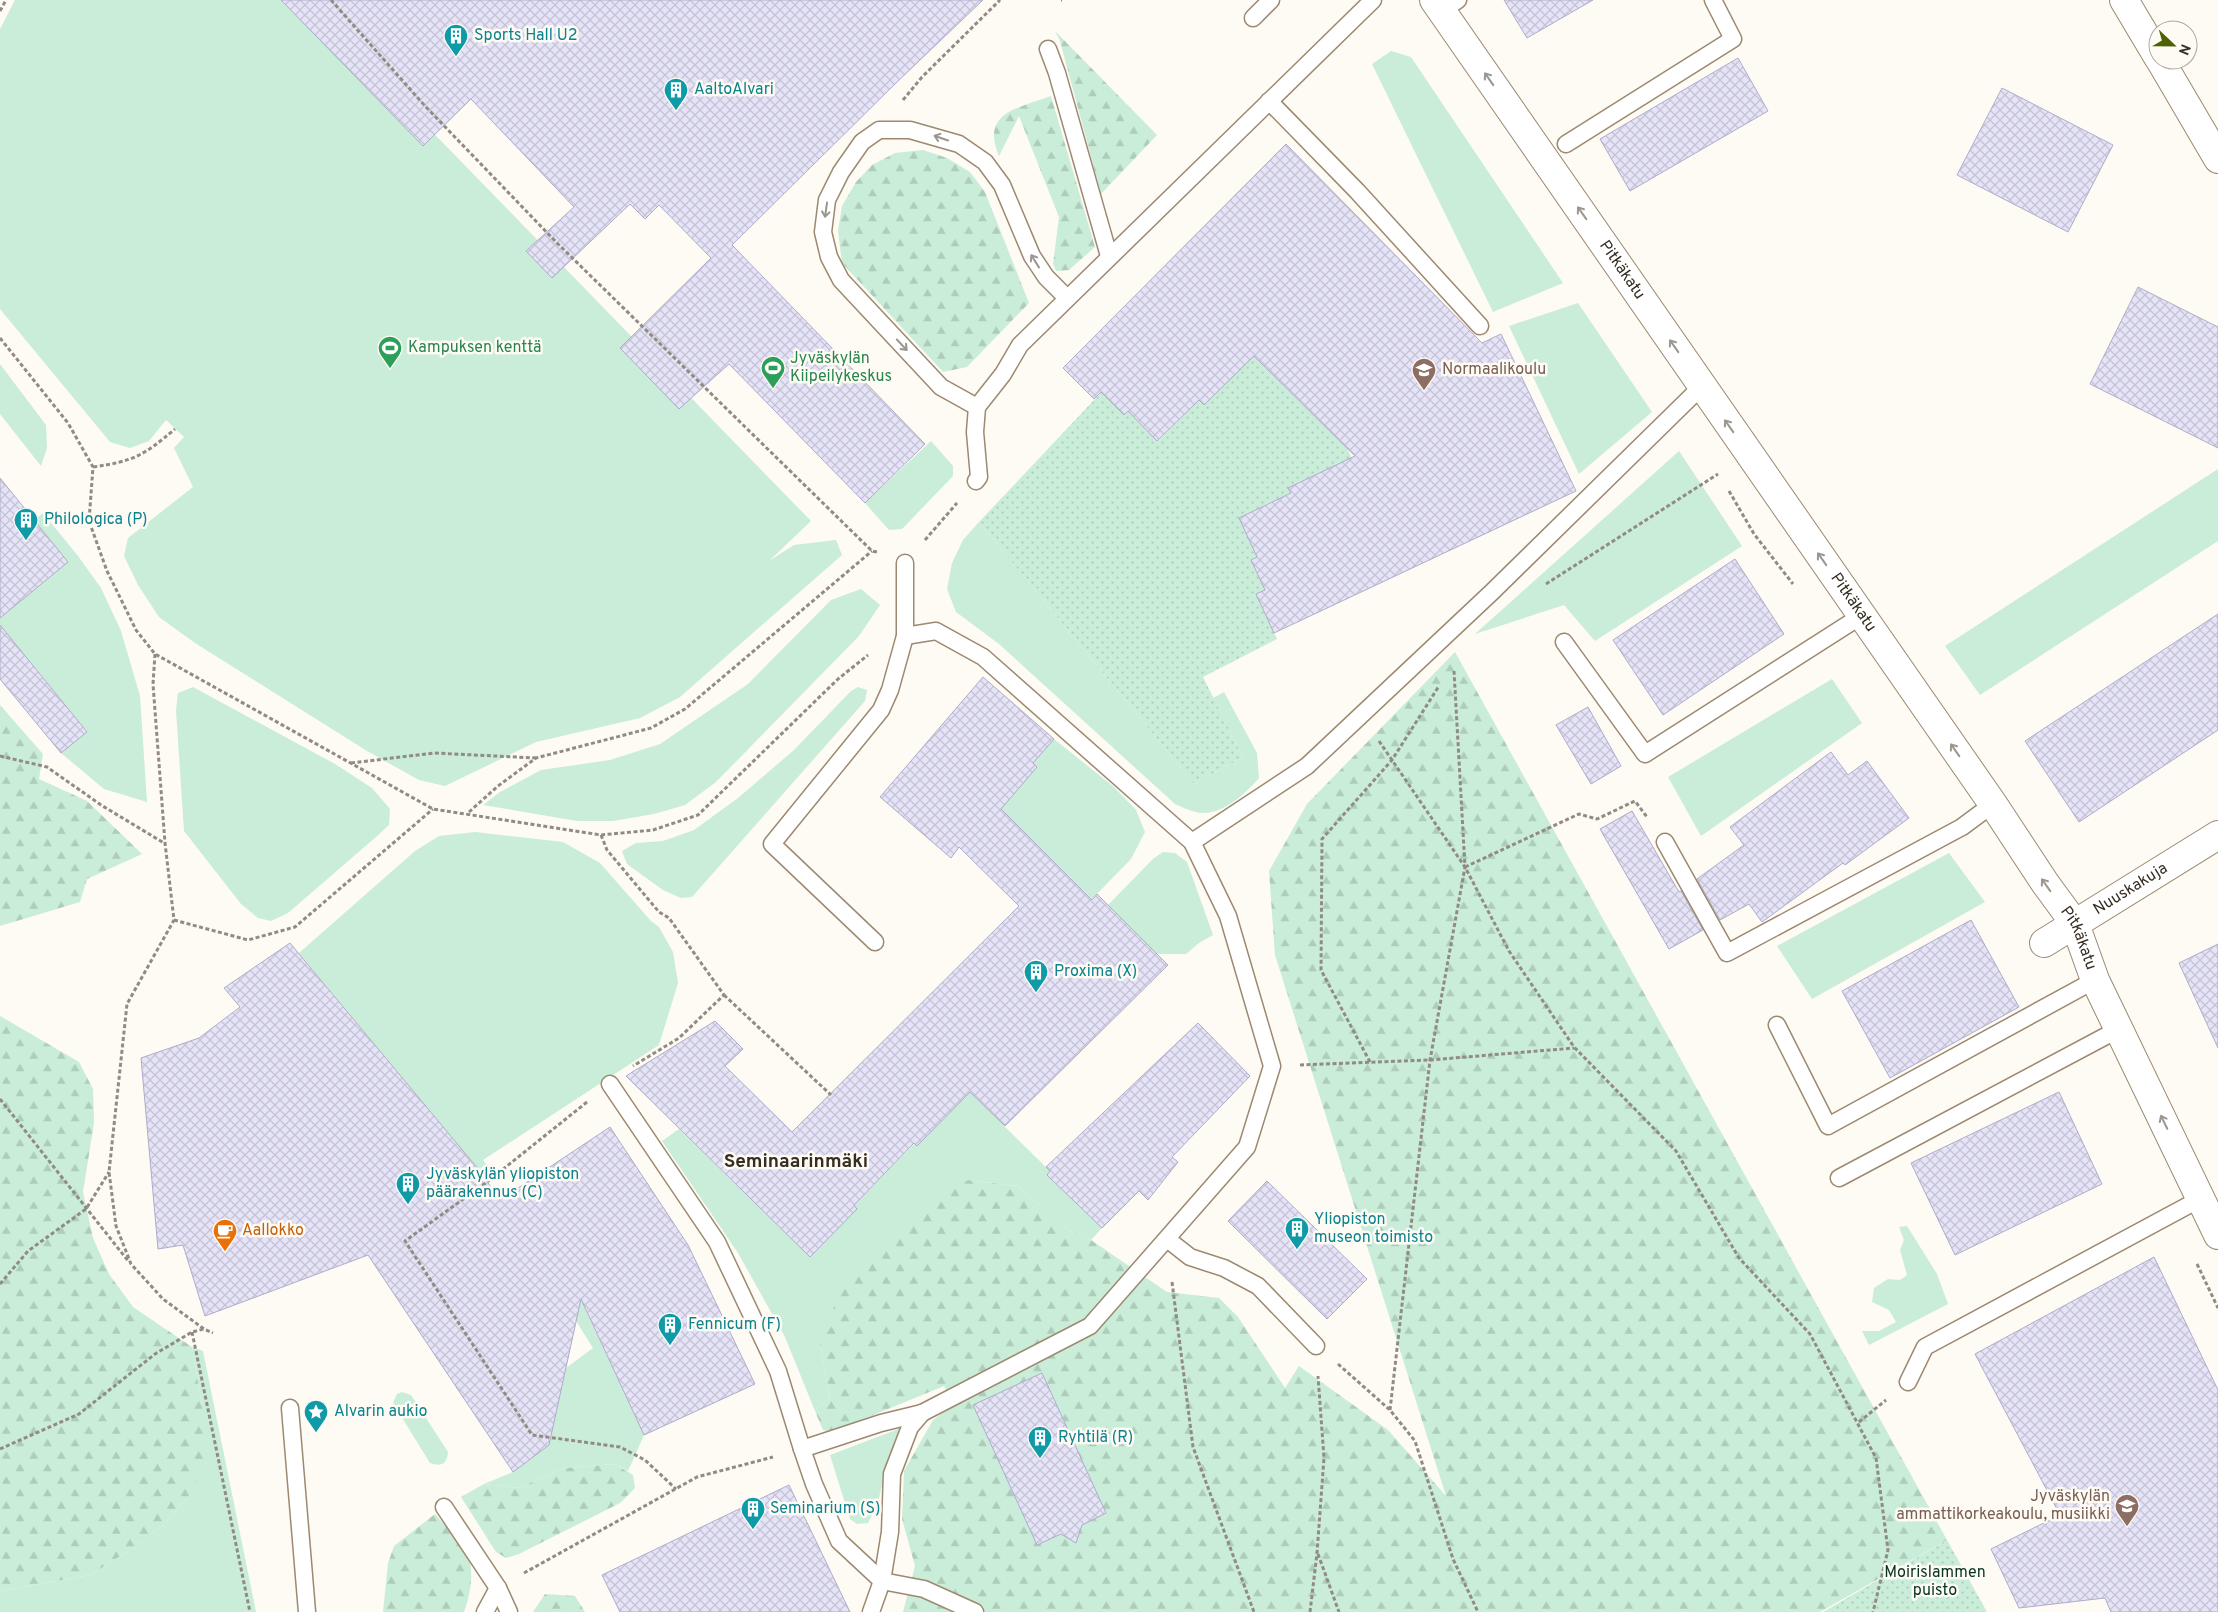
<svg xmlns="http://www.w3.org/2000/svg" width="2218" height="1612" font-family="Overpass,sans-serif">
<defs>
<pattern id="forest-firs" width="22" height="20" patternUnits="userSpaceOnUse" patternTransform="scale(1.25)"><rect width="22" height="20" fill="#c9edd9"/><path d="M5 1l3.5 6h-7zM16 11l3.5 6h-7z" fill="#adccba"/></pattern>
<pattern id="park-dots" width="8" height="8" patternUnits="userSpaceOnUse" patternTransform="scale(1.25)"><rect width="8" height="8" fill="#c9edd9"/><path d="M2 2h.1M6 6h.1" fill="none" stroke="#adccba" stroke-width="1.8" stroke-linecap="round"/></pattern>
<pattern id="building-cross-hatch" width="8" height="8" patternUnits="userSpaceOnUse" patternTransform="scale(1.25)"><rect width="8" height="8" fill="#e5e3f7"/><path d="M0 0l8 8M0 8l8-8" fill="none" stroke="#c5c3d3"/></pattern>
</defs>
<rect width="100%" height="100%" fill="#fefaf4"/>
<g fill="#c9edd9">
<polygon points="15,0 304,0 811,521 769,561 794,545 836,540 842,555 680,697 640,718 536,742 445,786 419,780 367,751 195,643 159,617 138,585 124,556 128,538 193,487 174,448 184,437 166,420 149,441 130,448 110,442 0,309 0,29"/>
<polygon points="1391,51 1411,57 1563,283 1493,312 1372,64"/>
<polygon points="1578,303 1652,412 1579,474 1509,326"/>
<polygon points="0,364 46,425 47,448 41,466 0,414"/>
<polygon points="931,441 953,466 953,476 902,529 889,530 865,503"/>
<polygon points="1679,451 1742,546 1595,641 1564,605 1475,634"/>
<polygon points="2218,469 2218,541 1980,695 1945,646"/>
<polygon points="43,513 78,556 101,588 121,631 140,696 147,802 104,789 61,753 87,732 37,670 0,630 0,618 68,562 34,520"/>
<path d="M 979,522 L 1194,784 L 1243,757 L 1213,698 L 1224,692 L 1257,753 L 1259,778 C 1245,794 1224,814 1201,813 C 1192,812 1182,807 1175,804 L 999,644 L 956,612 L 947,589 L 952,563 L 963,540 Z"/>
<polygon points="861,589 880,605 859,636 716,782 685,805 654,814 613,821 577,821 483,805 500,792 541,770 610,760 660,744 748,684 831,600"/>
<polygon points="1832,679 1862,723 1701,836 1668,777"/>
<polygon points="193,687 335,764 372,788 390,809 389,825 376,837 288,913 271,921 258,918 241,904 184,831 176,710 178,693"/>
<polygon points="858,687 867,690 865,701 692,897 681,898 663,890 627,864 622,851 636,843 663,841 694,830 738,798 794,750 851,691"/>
<polygon points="1054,739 1114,787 1136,810 1145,832 1131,859 1092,899 997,805 1037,767 1033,763"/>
<polygon points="475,832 563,842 600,863 651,921 659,927 673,952 678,983 659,1045 483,1160 486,1164 479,1170 299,953 415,851 439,836"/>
<polygon points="1163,852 1175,853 1187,862 1213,935 1199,943 1186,954 1157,954 1108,905 1154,858"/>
<polygon points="1949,853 1985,902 1812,999 1777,946"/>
<polygon points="1023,1034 1058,1068 1003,1125 1050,1171 1047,1175 1102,1228 1091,1240 1070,1231 1017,1186 968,1180 820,1343 830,1398 815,1411 785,1337 738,1253 662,1141 679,1129 810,1257 857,1209 854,1205"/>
<polygon points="1907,1226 1937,1274 1948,1304 1869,1345 1862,1331 1879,1331 1896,1322 1889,1310 1872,1302 1874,1288 1888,1279 1900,1280 1907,1275 1900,1250 1904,1240 1899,1227"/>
<polygon points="682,1262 585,1309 644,1435 628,1471 615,1464 565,1468 518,1488 484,1484 513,1472 538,1452 566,1368 593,1348 553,1284"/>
<polygon points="192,1347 203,1351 256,1612 0,1612 0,1591 90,1575 135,1547 163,1525 189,1496 202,1406"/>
<path d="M 402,1392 L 411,1395 L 448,1452 C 447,1464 441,1467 430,1463 L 393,1403 L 397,1394 Z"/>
<polygon points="901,1428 887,1465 877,1506 868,1523 857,1524 850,1519 830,1455"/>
</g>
<g fill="url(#forest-firs)">
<polygon points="1055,31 1157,135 1101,194 1060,41"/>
<path d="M 1051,96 L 1095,247 L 1069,270 L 1056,271 L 1053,264 L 1059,217 L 1019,116 L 999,156 C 980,112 1019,108 1051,96 Z"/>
<polygon points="923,150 947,158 970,172 985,192 1029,303 967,367 943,372 842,263 838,231 842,206 856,182 872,165 895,153"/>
<polygon points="1455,652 1947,1540 1820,1612 903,1612 915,1566 902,1519 904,1471 933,1420 953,1405 944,1386 832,1432 823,1430 815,1411 830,1398 820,1343 836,1301 864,1259 922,1205 968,1180 1017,1186 1070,1231 1091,1240 1167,1292 1219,1298 1238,1317 1285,1388 1299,1366 1388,1430 1446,1496 1275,955 1269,871 1307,804"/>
<polygon points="0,705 43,754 39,779 87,801 142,854 87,879 80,902 0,926"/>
<polygon points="0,1016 79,1062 93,1089 94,1123 83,1192 93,1238 109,1274 133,1307 192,1347 202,1406 206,1459 189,1496 163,1525 135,1547 90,1575 0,1591"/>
<polygon points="615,1464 633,1475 635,1488 620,1503 519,1554 506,1558 496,1552 461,1497 484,1484 518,1488 565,1468"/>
<path d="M 435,1514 C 444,1525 455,1535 464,1547 C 476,1564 471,1594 464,1612 L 383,1612 L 388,1563 L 394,1546 Z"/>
<polygon points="545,1594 575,1596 585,1612 533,1612"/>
</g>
<g fill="url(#park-dots)">
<polygon points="1250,351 1304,406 1320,390 1354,463 1288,488 1295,501 1277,499 1239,518 1257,557 1251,560 1259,577 1279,583 1256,594 1277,639 1203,677 1243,757 1194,784 979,522 1112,381 1128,411 1158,441 1189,410 1183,404 1193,395 1204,405 1217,392 1214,387"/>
<polygon points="1947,1540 1987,1612 1823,1612"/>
</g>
<g fill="url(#building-cross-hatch)" stroke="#afaccb">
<polygon points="281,0 983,0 897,82 732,245 925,444 865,503 729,364 679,409 620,348 711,258 659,205 645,219 630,204 552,278 526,251 574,207 471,99 423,146"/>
<polygon points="1504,0 1593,0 1527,38"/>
<polygon points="1738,58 1768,111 1630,191 1600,139"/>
<polygon points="2002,88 2113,145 2068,232 1957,175"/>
<polygon points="1286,144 1482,343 1501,334 1576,491 1274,633 1256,594 1265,590 1251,560 1257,557 1239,518 1291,493 1288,488 1355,456 1254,356 1204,405 1199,400 1157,441 1128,411 1124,415 1101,392 1094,399 1063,368"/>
<polygon points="2138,287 2218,327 2218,448 2090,384"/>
<polygon points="0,478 68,562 0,618"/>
<polygon points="1735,559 1784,634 1663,715 1613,640"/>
<polygon points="2218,614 2218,730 2079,822 2025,741"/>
<polygon points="0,625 87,732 61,753 0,679"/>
<polygon points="983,677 1054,739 1033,763 1037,767 1001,809 1092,900 1097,894 1168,965 1005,1126 970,1092 917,1146 914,1143 854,1205 857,1209 810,1257 626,1076 715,1021 743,1049 725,1066 792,1132 1019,906 959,847 951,858 880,797"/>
<polygon points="1588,707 1621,766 1591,784 1556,725"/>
<polygon points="1831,752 1848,775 1867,761 1909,818 1845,865 1843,863 1762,922 1749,904 1720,920 1697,879 1744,845 1730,827"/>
<polygon points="1632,811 1679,892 1681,891 1703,930 1669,949 1600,829"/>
<polygon points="1971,920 2019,1007 1890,1078 1842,991"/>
<polygon points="290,943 479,1170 500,1200 610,1127 688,1245 755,1384 644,1435 581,1299 549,1445 513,1472 368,1255 205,1316 183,1245 158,1249 141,1058 199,1038 240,1007 224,988"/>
<polygon points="2218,944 2218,1048 2179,963"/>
<polygon points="1198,1023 1250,1076 1172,1157 1178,1162 1148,1200 1139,1191 1102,1228 1047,1175 1050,1171 1046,1167"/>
<polygon points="2059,1092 2102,1184 1955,1255 1911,1163"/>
<polygon points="1267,1181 1367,1279 1327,1319 1228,1221"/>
<polygon points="2154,1257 2218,1390 2218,1612 2111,1612 2105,1598 2019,1608 1991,1549 2060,1515 1975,1354"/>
<polygon points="1042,1373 1106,1513 1082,1525 1076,1543 1061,1534 1037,1545 973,1405"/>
<polygon points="789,1485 850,1612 620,1612 602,1575"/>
</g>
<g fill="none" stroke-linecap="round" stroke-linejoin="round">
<defs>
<g id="lane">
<polyline points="1442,11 1458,0"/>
<polyline points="1253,18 1271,0"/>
<polyline points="1048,49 1057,73 1109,256"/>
<polyline points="1269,101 1357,191 1480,326"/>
<polyline points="1566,144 1733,39 1713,0"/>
<polyline points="977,407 941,387 841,280 829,257 823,232 827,200 841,172 862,142 879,130 910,130 959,144 985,162 1002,185 1032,256 1046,277 1067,298"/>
<polyline points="976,481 979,477 975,432 977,407 1003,374 1020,345 1373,0"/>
<polyline points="1564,642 1645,754 1861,616"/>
<polyline points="1192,842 1307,766 1492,592 1702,386"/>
<polyline points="1665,842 1727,953 1962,827 1993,804"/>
<polyline points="875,942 772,844 881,710 890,690 905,636 905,563"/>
<polyline points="1777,1025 1828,1126 2095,980"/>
<polyline points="610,1084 717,1242 778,1371 802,1449 881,1423 922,1413 1090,1326 1247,1147 1272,1066 1228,916 1192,842 983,657 936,631 905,636"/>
<polyline points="1839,1178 2119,1029"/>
<polyline points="1167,1239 1190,1257 1224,1268 1258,1286 1316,1346"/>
<polyline points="1908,1382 1925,1347 2200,1199"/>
<polyline points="290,1408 307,1612"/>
<polyline points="922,1413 910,1427 892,1474 890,1532 882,1581 924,1589 975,1612"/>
<polyline points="802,1449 814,1484 839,1541 882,1581 871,1612"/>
<polyline points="444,1507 498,1588 509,1612"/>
<polyline points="485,1612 498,1588"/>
</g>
<g id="street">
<path id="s1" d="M 1434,0 L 1993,804 L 2045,883 L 2075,924 L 2095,980 L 2218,1235"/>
<polyline points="2124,0 2158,57"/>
<polyline points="2160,60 2218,159"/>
<path id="s2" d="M 2044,943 L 2218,835"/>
</g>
</defs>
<use href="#lane" stroke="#9c896f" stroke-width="19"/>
<use href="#street" stroke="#9c896f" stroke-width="30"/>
<g stroke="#918b82" stroke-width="3" stroke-dasharray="4 2.5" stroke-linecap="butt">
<polyline points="331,0 425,106 557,243 872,551 877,552"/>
<polyline points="1061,0 1062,0"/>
<polyline points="0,11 6,0"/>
<polyline points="903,100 922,77 1000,0"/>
<polyline points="0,338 68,423 93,467 89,521 107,571 136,630 155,654 433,809 601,835 653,830 698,815 838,679 868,655"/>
<path d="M 93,467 C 134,461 143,456 175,429"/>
<polyline points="1729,491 1754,534 1793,584"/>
<polyline points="925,540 957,503"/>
<polyline points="1546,584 1718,474"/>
<polyline points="155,654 153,684 165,843 174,920 127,1004 109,1172 116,1226 131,1264 163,1299 204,1329 213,1333"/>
<polyline points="1379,741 1465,867 1509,951 1574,1047 1676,1151 1739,1258 1810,1334 1876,1458 1888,1550 1873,1612"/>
<polyline points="0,756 47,767 101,805 164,843"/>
<polyline points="351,763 434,753 536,758"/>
<polyline points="469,812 498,786 536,758 651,728 685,709 872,551"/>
<polyline points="601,835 607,850 659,912 669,918 724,995 679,1038 633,1066"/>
<polyline points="1465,867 1579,814 1597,819 1635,801 1647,817"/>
<polyline points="174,920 248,940 295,927 433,809"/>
<polyline points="724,995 831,1095"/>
<polyline points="1370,1062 1321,970 1322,839 1392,760 1439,686"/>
<polyline points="1300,1065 1430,1060 1574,1048"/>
<polyline points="0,1099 129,1262"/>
<polyline points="587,1102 487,1182 405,1241 532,1435 620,1447 645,1460 676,1489"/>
<polyline points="2197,1264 2218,1308"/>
<polyline points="1172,1282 1193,1447 1254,1612"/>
<polyline points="0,1284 28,1251 86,1209 109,1172"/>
<polyline points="192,1332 250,1612"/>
<polyline points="1338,1364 1390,1410 1415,1441 1453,1559 1478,1612"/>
<polyline points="1390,1410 1430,1060 1465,867 1454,671"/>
<polyline points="1859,1422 1886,1400"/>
<polyline points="0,1449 79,1414 155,1354 192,1332 204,1329"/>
<polyline points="1318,1554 1339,1612"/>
<polyline points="524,1573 697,1477 773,1457"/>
<polyline points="1310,1612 1317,1553 1324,1458 1318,1376"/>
</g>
<use href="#lane" stroke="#fff" stroke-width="16"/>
<use href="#street" stroke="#fff" stroke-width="28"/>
</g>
<defs><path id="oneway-shaft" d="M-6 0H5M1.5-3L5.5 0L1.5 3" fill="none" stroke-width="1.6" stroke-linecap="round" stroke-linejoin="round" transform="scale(1.25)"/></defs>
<g stroke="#9a9691">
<use href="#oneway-shaft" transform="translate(1489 79) rotate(-125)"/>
<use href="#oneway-shaft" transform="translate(941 138) rotate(-161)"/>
<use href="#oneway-shaft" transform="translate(826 210) rotate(98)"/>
<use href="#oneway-shaft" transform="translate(1582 213) rotate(-125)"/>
<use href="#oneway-shaft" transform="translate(1035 261) rotate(-122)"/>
<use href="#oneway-shaft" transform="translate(902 345) rotate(47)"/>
<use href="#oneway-shaft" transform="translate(1674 346) rotate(-125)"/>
<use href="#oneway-shaft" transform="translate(1729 426) rotate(-125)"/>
<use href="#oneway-shaft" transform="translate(1822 559) rotate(-125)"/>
<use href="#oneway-shaft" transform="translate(1955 750) rotate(-125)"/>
<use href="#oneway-shaft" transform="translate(2046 885) rotate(-125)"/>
<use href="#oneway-shaft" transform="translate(2164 1122) rotate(-116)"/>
</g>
<defs>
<symbol id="building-pin" viewBox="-11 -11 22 30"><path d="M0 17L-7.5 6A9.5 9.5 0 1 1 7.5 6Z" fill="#0f9aa8" stroke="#fefaf4"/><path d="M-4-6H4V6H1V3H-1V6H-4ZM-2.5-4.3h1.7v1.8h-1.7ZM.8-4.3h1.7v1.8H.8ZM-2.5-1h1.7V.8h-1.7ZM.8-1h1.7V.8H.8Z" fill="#fff"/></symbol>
<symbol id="stadium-pin" viewBox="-11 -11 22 30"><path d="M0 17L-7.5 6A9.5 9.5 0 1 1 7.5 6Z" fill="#2e9e5b" stroke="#fefaf4"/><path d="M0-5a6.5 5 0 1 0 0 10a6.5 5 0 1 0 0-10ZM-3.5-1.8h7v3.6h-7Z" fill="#fff"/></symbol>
<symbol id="school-pin" viewBox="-11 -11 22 30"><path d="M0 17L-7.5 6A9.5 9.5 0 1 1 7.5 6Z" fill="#8d6e63" stroke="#fefaf4"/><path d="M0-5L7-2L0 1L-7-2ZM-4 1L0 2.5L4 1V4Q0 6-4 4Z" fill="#fff"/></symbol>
<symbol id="cafe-pin" viewBox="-11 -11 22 30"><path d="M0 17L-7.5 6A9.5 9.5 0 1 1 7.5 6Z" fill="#e8710a" stroke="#fefaf4"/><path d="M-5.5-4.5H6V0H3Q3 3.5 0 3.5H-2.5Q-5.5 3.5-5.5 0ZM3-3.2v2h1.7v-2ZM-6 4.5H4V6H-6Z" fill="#fff"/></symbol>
<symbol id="sight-pin" viewBox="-11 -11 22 30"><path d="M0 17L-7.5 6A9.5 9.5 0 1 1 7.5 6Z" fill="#0f9aa8" stroke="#fefaf4"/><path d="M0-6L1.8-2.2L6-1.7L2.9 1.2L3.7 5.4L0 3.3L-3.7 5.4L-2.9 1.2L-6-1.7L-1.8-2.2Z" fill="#fff"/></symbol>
</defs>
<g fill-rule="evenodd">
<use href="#building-pin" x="442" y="22" width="28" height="38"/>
<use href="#building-pin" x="662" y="76" width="28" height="38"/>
<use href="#stadium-pin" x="376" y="334" width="28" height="38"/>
<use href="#stadium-pin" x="759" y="354" width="28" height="38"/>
<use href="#school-pin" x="1410" y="356" width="28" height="38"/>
<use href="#building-pin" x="12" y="506" width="28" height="38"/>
<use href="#building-pin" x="1022" y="958" width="28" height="38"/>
<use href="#building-pin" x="394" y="1170" width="28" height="38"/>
<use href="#building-pin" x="1283" y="1215" width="28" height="38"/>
<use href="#cafe-pin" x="211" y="1217" width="28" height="38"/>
<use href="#building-pin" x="656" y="1311" width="28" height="38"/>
<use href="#sight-pin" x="302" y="1398" width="28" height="38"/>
<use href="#building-pin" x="1026" y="1424" width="28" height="38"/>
<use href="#school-pin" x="2113" y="1492" width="28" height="38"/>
<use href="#building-pin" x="739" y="1495" width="28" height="38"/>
</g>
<g text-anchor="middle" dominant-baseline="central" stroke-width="5" stroke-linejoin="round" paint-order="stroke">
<g font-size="16" fill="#0d838f" stroke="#fefaf4" text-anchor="start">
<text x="474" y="36">Sports Hall U2</text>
<text x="694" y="90">AaltoAlvari</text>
<text x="44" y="520">Philologica (P)</text>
<text x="1054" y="972">Proxima (X)</text>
<text x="426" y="1175">Jyväskylän yliopiston<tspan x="426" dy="18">päärakennus (C)</tspan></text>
<text x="1314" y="1220">Yliopiston<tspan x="1314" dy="18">museon toimisto</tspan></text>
<text x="688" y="1325">Fennicum (F)</text>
<text x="334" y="1412">Alvarin aukio</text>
<text x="1058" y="1438">Ryhtilä (R)</text>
<text x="770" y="1509">Seminarium (S)</text>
</g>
<g font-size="16" fill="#362e23" stroke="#fefaf4">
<text stroke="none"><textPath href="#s1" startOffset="329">Pitkäkatu</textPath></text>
<text stroke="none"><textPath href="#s1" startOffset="734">Pitkäkatu</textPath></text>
<text stroke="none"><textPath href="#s2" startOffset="102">Nuuskakuja</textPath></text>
<text stroke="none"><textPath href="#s1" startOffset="1139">Pitkäkatu</textPath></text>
</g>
<g font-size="16" fill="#27864d" stroke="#fefaf4" text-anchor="start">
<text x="408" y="348">Kampuksen kenttä</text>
<text x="790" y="359">Jyväskylän<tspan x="790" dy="18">Kiipeilykeskus</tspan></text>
</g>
<g font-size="16" fill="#785e54" stroke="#fefaf4" text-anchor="start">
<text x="1442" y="370">Normaalikoulu</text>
<text x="2110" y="1497" text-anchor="end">Jyväskylän<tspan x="2110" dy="18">ammattikorkeakoulu, musiikki</tspan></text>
</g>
<g font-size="16" fill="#c56008" stroke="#fefaf4" text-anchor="start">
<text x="242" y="1231">Aallokko</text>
</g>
<g font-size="16" fill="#073421" stroke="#fefaf4">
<text x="1935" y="1573">Moirislammen<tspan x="1935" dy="18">puisto</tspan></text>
</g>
<g font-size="19" font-weight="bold" fill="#362e23" stroke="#fefaf4">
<text x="796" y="1162">Seminaarinmäki</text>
</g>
</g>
<g transform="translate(2173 45) rotate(112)"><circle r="24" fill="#fefaf4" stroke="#aea8a0"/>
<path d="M0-4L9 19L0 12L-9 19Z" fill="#4f6107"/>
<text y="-8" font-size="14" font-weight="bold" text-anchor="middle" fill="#362e23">N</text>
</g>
</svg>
